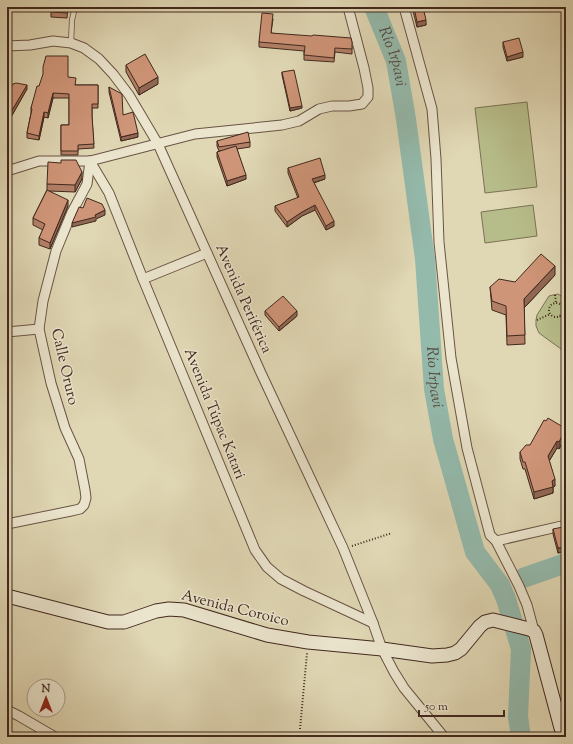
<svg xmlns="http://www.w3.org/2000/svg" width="573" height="744" font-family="'Sorts Mill Goudy',serif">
<rect width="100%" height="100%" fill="#e0d7b4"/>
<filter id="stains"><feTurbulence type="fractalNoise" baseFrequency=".005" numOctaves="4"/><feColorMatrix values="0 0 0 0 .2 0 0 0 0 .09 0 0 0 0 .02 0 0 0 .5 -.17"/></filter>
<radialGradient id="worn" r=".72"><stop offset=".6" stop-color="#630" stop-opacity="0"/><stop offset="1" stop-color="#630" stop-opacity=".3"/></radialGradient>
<g fill="#b7bd8a" stroke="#7c7254">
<polygon points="527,102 537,187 485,193 475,108"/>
<polygon points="533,205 537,236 485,243 481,212"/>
<polygon points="558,294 566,299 566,359 564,353 561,349 539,333 536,326 536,320 537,315 549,296 553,295"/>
</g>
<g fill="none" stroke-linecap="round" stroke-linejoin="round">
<polyline stroke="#738073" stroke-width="3.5" points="7,147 9,150"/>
<g stroke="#94baac" stroke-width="20">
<path id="s1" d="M 374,7 L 396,61 L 406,119 L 425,259 L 434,389 L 443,439 L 475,552 L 500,585 L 506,599 L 521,649 L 518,717 L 521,737"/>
<polyline points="523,578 566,563"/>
</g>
<defs>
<polyline id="lane" points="71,43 72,20 75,7"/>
<g id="street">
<polyline points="404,7 432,109 436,159 439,242 451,358 467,448 490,535 496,541 519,586 527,605 534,631"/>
<polyline points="7,46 30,45 53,41 71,43 84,48 99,59 113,74 129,95 158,144 261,373 343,548 373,623 382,649 394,672 404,688 444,737"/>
<polyline points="90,161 109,193 143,279 255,550 267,567 281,579 304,591 373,623"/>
<polyline points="7,171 39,161 90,161 195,134 282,125 299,121 319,109 332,106 349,106 362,104 368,97 368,88 364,68 348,7"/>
<polyline points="143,279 207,253"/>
<polyline points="7,332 39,329"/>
<polyline points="7,524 71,511 80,509 84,505 86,498 85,490 79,459 65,428 51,383 39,329 43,301 56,251 72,212 87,184 90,161"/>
<polyline points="496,541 566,525"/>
<polyline points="7,710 19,716 55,737"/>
</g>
<polyline id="secondary" points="7,596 108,622 124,622 156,611 169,609 184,610 267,635 308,642 382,649 432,656 447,655 455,653 461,649 480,626 485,622 493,620 529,629 534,631 536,635 561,728 566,733"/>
</defs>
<use href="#lane" stroke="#695444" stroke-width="6"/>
<use href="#street" stroke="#695444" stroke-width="11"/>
<use href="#secondary" stroke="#41281e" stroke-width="15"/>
<g stroke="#41281e" stroke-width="2" stroke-dasharray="1 2" stroke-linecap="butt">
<polyline points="555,295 556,304"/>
<circle cx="556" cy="310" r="7"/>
<polyline points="560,316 566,323"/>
<polyline points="537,320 550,314"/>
<polyline points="352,546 392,533"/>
<polyline points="300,729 307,653"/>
</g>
<use href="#lane" stroke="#ebe5ce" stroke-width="4.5"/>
<use href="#street" stroke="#ebe5ce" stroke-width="9"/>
<use href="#secondary" stroke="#ebe5ce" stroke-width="13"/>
</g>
<g fill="#b28067" stroke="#41281e">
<polygon points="51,7 68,7 67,18 51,17"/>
<polygon points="412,7 423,7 426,25 417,27"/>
<polygon points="273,19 271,33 352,46 352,54 335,52 334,62 304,60 304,51 259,47 259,42"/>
<polygon points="503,42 523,57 507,61 503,47"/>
<polygon points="126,65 158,84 139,95 126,72"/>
<polygon points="282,72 302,108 290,111 282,75"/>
<polygon points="68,77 76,85 98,85 98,108 92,108 92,118 94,148 78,149 78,155 61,155 61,125 69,125 69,98 53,98 48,118 44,117 39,140 27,138 27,133 31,113 31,108 39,86"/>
<polygon points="109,87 123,115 138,137 121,141 109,92"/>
<polygon points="27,89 11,117 7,114 7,93"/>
<polygon points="217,141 250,142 250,147 237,149 246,179 227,186 217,157 217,152 222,151 219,151 217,146"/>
<polygon points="288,168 325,179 314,183 334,226 326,230 315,210 302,216 287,227 275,211 275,206 298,198 288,173"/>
<polygon points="82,179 75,192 49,191 68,206 50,249 39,245 39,238 43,230 33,225 33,218 47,190 47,184"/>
<polygon points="555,275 524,308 525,344 507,345 506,315 492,310 490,287"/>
<polygon points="265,311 297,316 279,331 265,315"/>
<polygon points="563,431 564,439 559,449 557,448 549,461 555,486 553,487 553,493 534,499 525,469 523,469 520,459 520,452 530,445"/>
<polygon points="553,529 566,540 566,551 558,553 553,534"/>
</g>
<g fill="#916854" stroke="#41281e">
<polygon points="426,20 426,25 417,27 417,22"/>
<polygon points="523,52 523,57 507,61 507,57"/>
<polygon points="158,77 158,84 139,95 139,88"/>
<polygon points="27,85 27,89 11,117 11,112"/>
<polygon points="53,93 53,98 48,118 48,113"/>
<polygon points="302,106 302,108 290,111 290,108"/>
<polygon points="44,112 44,117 39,140 39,136"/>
<polygon points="138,133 138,137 121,141 121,137"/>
<polygon points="82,172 82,179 75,192 75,185"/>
<polygon points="246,175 246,179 227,186 227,181"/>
<polygon points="325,175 325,179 312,183 312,179"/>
<polygon points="68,200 68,206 50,249 50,243"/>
<polygon points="315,205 315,210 302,216 287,227 287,222 302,212"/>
<polygon points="105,210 105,215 96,219 96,221 72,227 72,223 95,215"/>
<polygon points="334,221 334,226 326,230 326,226"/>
<polygon points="555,266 555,275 524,308 524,299"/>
<polygon points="297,311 297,316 279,331 279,327"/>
<polygon points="563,427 563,434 564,432 564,439 559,449 559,442"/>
<polygon points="557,441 557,448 548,463 548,456"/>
<polygon points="555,479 555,486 553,487 553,493 534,499 534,492"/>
<polygon points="566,547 566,551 558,553 558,548"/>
</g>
<g fill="#cf9578" stroke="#41281e">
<polygon points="51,7 68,7 67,13 51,12"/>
<polygon points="414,7 423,7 426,20 417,22"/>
<polygon points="262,13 273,14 271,33 312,36 313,35 351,38 352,42 352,49 335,48 334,58 304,55 305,46 259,42"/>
<polygon points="519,38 523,52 507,57 503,42"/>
<polygon points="145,54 158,77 139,88 126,65"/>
<polygon points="46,56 68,56 68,77 76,78 75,85 98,85 98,104 92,104 92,116 94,144 78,145 78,151 61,151 61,125 69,125 69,94 53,93 48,113 44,112 39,136 27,133 32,109 31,108 37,86 39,86 43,74 43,67"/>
<polygon points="294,70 302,106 290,108 282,72"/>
<polygon points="16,83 27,85 11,112 7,110 7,93 13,84"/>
<polygon points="109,87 122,94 123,115 133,112 138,133 121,137"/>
<polygon points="248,132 250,142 219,147 217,141"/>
<polygon points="236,146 246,175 227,181 217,152"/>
<polygon points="320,158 325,175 312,179 334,221 326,226 315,205 302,212 287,222 275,206 299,197 288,168"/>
<polygon points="61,160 76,160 82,172 75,185 47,184 48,162 61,163"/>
<polygon points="47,190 68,200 50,243 39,238 45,224 33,218"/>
<polygon points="87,198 102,204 105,210 95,215 96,217 72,223 79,207 83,208"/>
<polygon points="541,254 555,266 524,299 525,335 507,336 506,306 492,301 490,287 499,279 515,282"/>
<polygon points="283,296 297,311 279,327 265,311"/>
<polygon points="548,418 563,427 562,431 564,432 559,442 557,441 548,456 555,479 552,481 553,487 534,492 525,462 523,462 520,452 526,445 530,445 544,420 546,421"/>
<polygon points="563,527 566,540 566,547 558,548 553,529"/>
</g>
<g text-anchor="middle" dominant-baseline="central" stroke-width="3" stroke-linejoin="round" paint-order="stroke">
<g font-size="15" fill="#41281e" stroke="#ebe5ce">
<text transform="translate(243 299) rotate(66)">Avenida Periférica</text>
<text transform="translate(64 367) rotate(77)">Calle Oruro</text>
<text transform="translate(214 414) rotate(68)">Avenida Túpac Katari</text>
<text transform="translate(235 609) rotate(14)">Avenida Coroico</text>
</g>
<g font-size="16" font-style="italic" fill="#564c42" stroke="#ebe5ce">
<text stroke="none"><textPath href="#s1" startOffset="53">Río Irpavi</textPath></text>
<text stroke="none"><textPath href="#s1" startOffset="377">Río Irpavi</textPath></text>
</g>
</g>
<rect width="573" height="744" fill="none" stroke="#e0d7b4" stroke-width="24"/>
<rect x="8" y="8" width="557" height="728" fill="none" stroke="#41281e" stroke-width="2"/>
<rect x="12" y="12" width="549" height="720" fill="none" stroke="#41281e"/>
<g transform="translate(46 698)"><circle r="19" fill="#ebe5ce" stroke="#a79988"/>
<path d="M0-3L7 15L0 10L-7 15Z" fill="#8f2418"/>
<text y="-6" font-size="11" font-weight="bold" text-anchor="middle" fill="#41281e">N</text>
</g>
<path d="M419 710v6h85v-6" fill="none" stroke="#41281e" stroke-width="2"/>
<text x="425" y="710" font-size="12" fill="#41281e" stroke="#ebe5ce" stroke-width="3" paint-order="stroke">50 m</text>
<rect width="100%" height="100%" filter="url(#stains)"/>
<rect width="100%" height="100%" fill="url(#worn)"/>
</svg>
